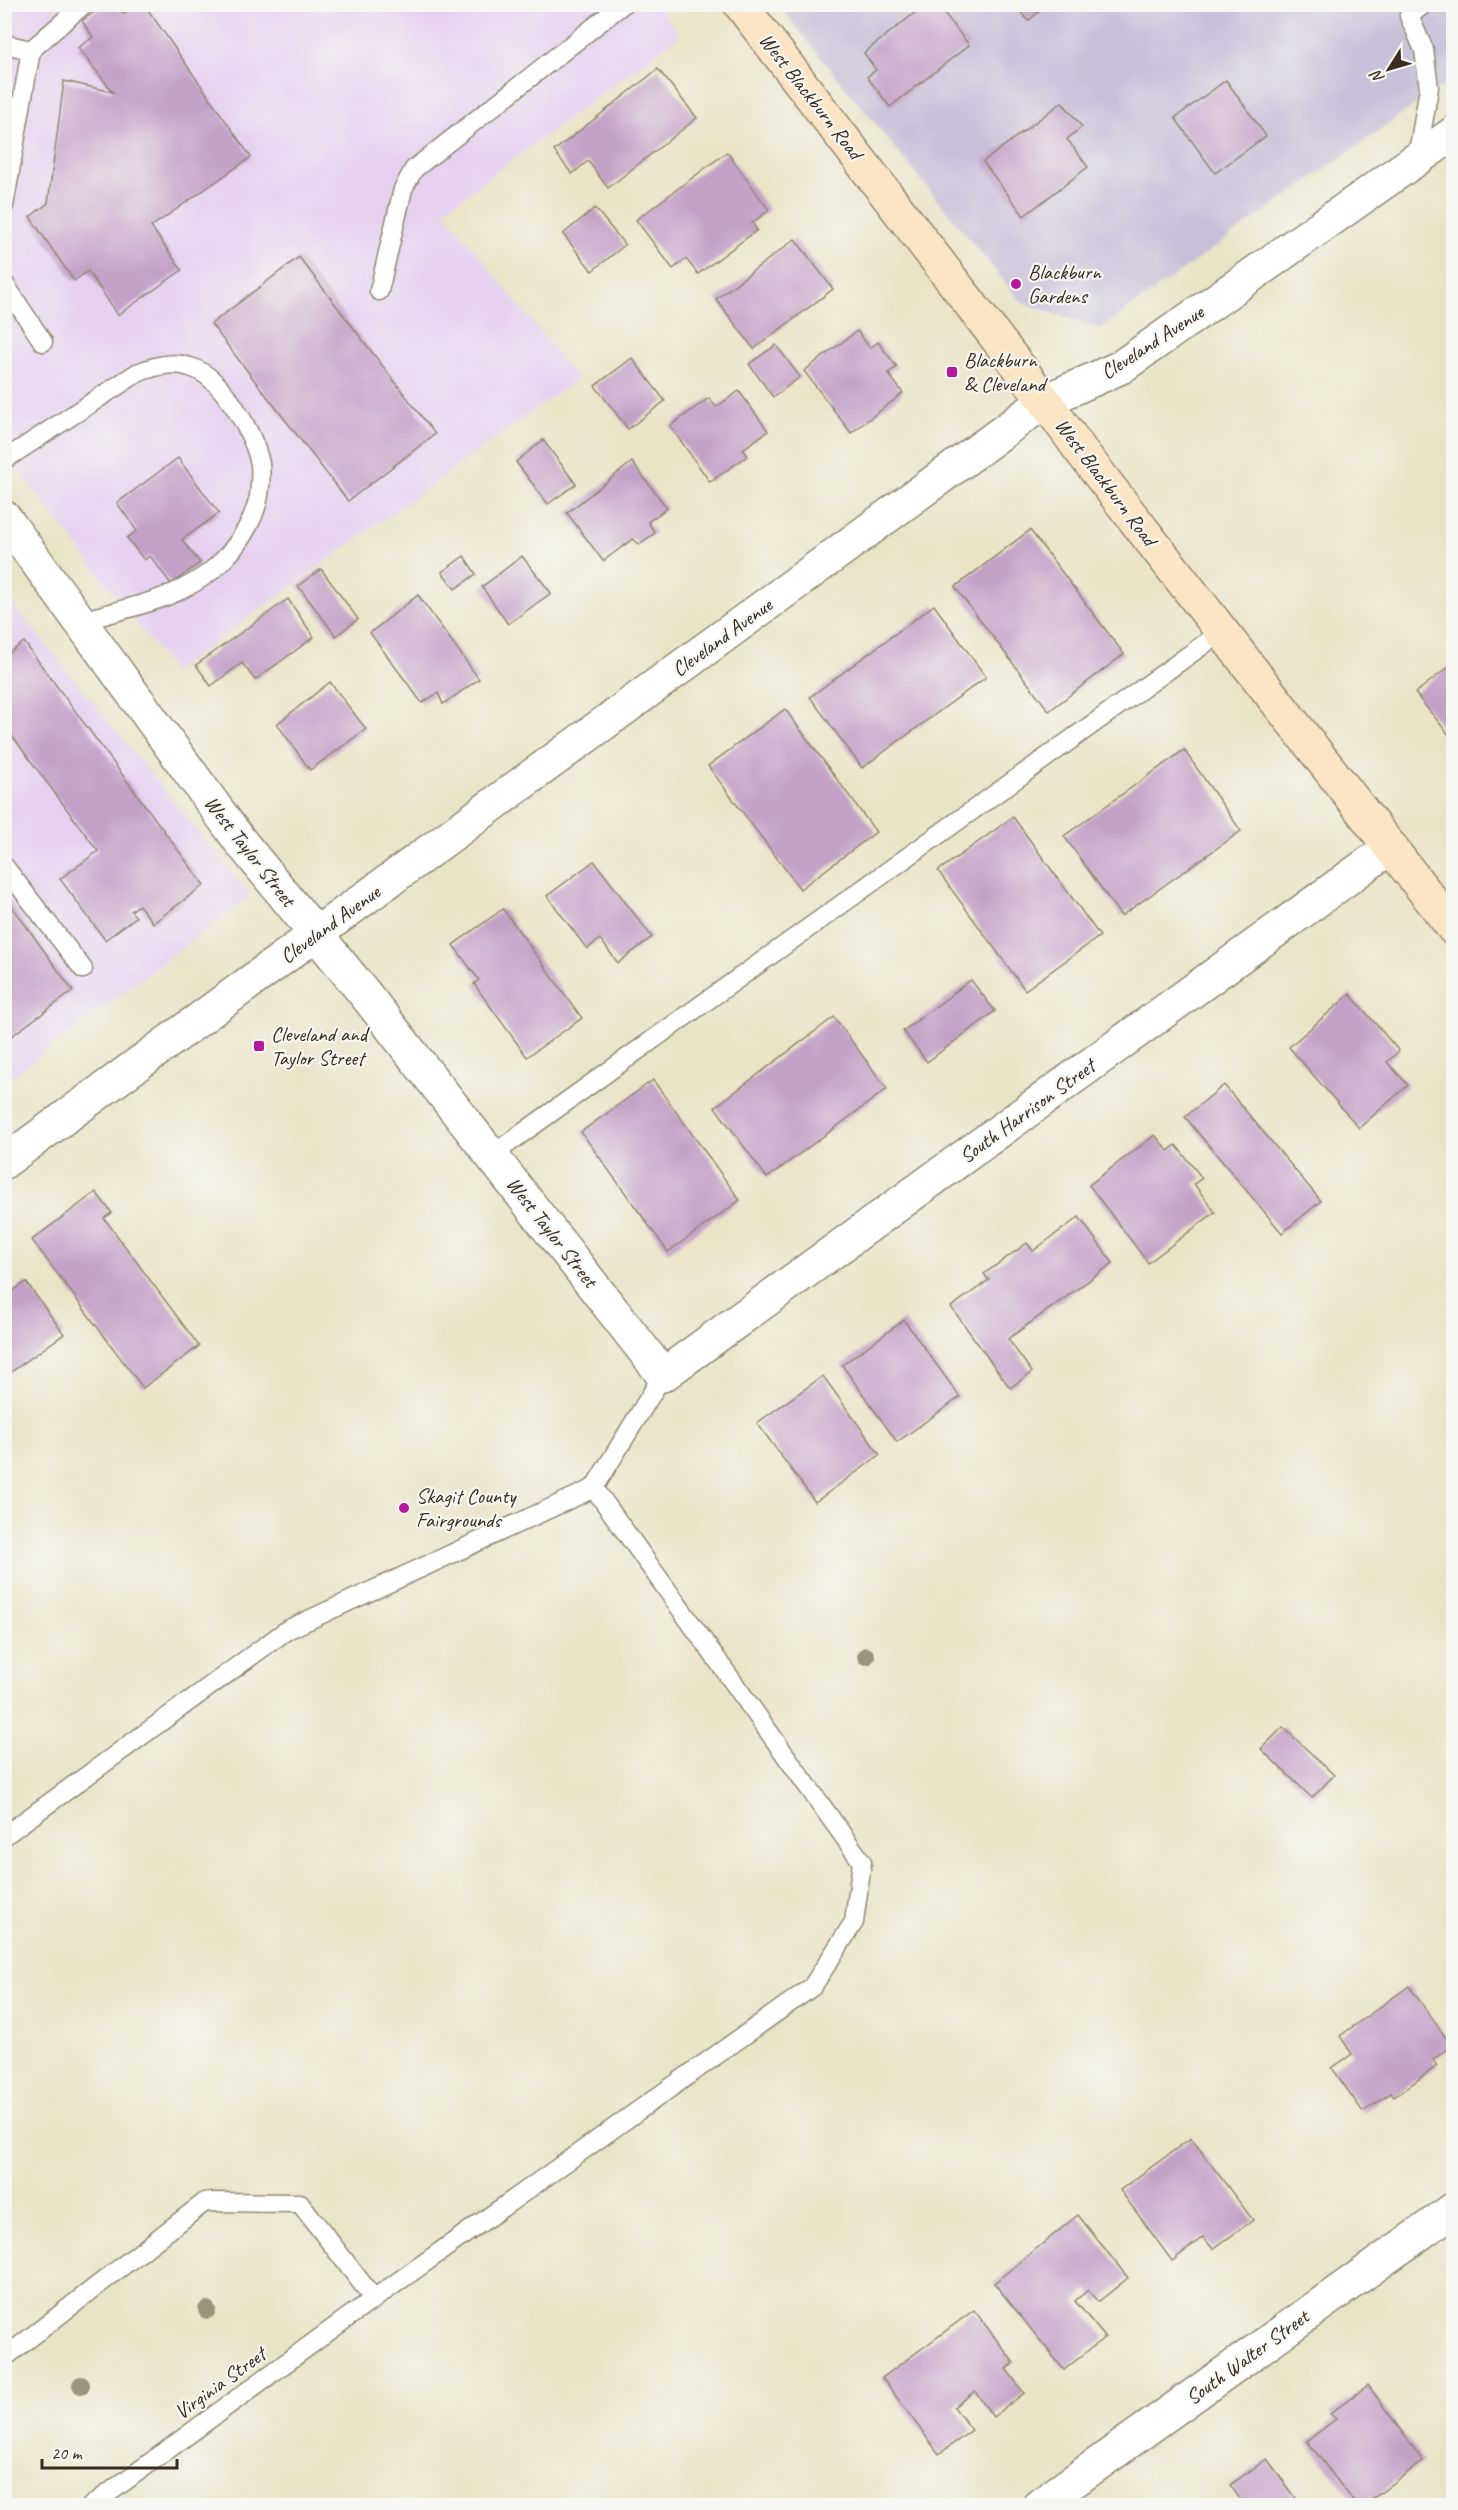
<svg xmlns="http://www.w3.org/2000/svg" width="1458" height="2510" font-family="Caveat,sans-serif">
<rect width="100%" height="100%" fill="#f6f6f2"/>
<filter id="ink" filterUnits="userSpaceOnUse"><feTurbulence type="fractalNoise" baseFrequency=".0167" numOctaves="2"/><feDisplacementMap in="SourceGraphic" scale="12" xChannelSelector="R" yChannelSelector="G"/><feConvolveMatrix kernelMatrix="1 2 1 2 8 2 1 2 1" color-interpolation-filters="sRGB"/></filter>
<filter id="wash" filterUnits="userSpaceOnUse"><feTurbulence type="fractalNoise" baseFrequency=".008" numOctaves="4" result="noise"/><feDisplacementMap in="SourceGraphic" scale="24" xChannelSelector="R" yChannelSelector="G"/><feGaussianBlur stdDeviation="1.35" result="paint"/><feColorMatrix in="noise" values="0 0 0 0 0 0 0 0 0 0 0 0 0 0 0 0 0 1.4 0 .05"/><feComposite in="paint" operator="in"/></filter>
<g filter="url(#wash)">
<rect width="100%" height="100%" fill="#eae4c7"/>
<g fill="#e6d2f0">
<polygon points="657,4 680,35 444,211 577,379 174,672 5,452 5,5"/>
<polygon points="5,594 250,896 5,1082"/>
</g>
<polygon fill="#c8bfd8" points="778,5 1453,5 1453,78 1100,329 1022,303"/>
<g id="blocks">
<g fill="#c4a2c8">
<polygon points="105,4 116,4 123,14 137,4 144,4 251,157 151,227 182,270 118,315 88,271 74,281 30,217 48,203 64,81 113,92 78,48 93,37 82,21"/>
<polygon points="926,4 937,4 969,45 890,107 867,77 876,70 864,53"/>
<polygon points="1014,4 1048,4 1028,21"/>
<polygon points="658,69 697,118 608,188 588,161 572,174 554,151"/>
<polygon points="1226,80 1266,136 1215,173 1175,118"/>
<polygon points="1062,102 1082,127 1067,139 1088,167 1024,216 983,162"/>
<polygon points="727,152 769,210 752,223 757,230 698,274 686,259 673,269 636,220"/>
<polygon points="595,208 625,245 592,271 563,234"/>
<polygon points="795,239 833,289 754,349 716,299"/>
<polygon points="299,257 435,434 348,501 211,324"/>
<polygon points="857,331 870,348 878,342 897,367 888,373 903,393 851,433 804,371"/>
<polygon points="776,345 800,377 773,397 749,364"/>
<polygon points="632,358 665,401 628,429 595,386"/>
<polygon points="739,391 768,431 743,449 747,456 710,482 670,426 709,398 716,407"/>
<polygon points="543,440 576,484 548,504 516,462"/>
<polygon points="178,458 219,513 182,540 200,563 171,584 150,556 144,560 127,538 137,531 117,503"/>
<polygon points="632,462 667,508 648,522 655,533 639,544 633,539 603,561 567,513"/>
<polygon points="1030,530 1124,654 1049,711 955,587"/>
<polygon points="464,556 476,574 455,589 442,572"/>
<polygon points="522,556 551,593 508,624 482,587"/>
<polygon points="321,569 358,619 336,636 298,586"/>
<polygon points="418,595 479,679 443,704 438,693 422,703 370,633"/>
<polygon points="288,599 314,637 255,680 242,663 211,686 196,665"/>
<polygon points="934,605 986,677 862,768 810,697"/>
<polygon points="24,642 204,885 153,923 139,905 131,911 136,917 105,940 60,879 98,851 4,725 4,657"/>
<polygon points="1454,663 1454,741 1415,693"/>
<polygon points="330,682 366,729 310,770 277,724"/>
<polygon points="785,709 876,832 800,889 708,766"/>
<polygon points="1184,750 1241,831 1121,916 1064,836"/>
<polygon points="1013,817 1100,936 1025,990 938,871"/>
<polygon points="594,861 652,937 618,963 600,939 587,949 547,896"/>
<polygon points="4,895 73,991 6,1040 4,1038"/>
<polygon points="503,909 582,1018 527,1057 474,984 479,980 453,945"/>
<polygon points="971,980 995,1011 927,1062 903,1031"/>
<polygon points="1350,994 1399,1051 1387,1062 1408,1085 1359,1128 1289,1047"/>
<polygon points="834,1017 887,1089 767,1178 715,1107"/>
<polygon points="653,1080 740,1200 668,1252 581,1132"/>
<polygon points="1224,1085 1321,1201 1282,1233 1185,1117"/>
<polygon points="1155,1135 1168,1151 1176,1145 1202,1178 1194,1184 1215,1212 1148,1263 1089,1185"/>
<polygon points="96,1192 112,1213 104,1218 199,1346 143,1388 32,1240"/>
<polygon points="1079,1217 1113,1263 1008,1339 1032,1372 1010,1388 951,1307 989,1280 984,1274 1027,1243 1033,1251"/>
<polygon points="26,1282 64,1334 4,1377 4,1297"/>
<polygon points="904,1320 960,1397 897,1442 842,1365"/>
<polygon points="823,1376 880,1455 815,1502 757,1423"/>
<polygon points="1283,1727 1334,1775 1312,1798 1261,1749"/>
<polygon points="1409,1986 1452,2046 1433,2060 1437,2066 1394,2097 1391,2093 1363,2112 1332,2068 1352,2054 1340,2036"/>
<polygon points="1191,2138 1253,2220 1213,2249 1203,2237 1172,2261 1120,2190"/>
<polygon points="1078,2215 1128,2278 1098,2302 1088,2290 1075,2301 1105,2337 1064,2370 994,2283"/>
<polygon points="974,2310 1014,2363 1006,2369 1024,2393 993,2417 975,2391 954,2407 972,2430 939,2454 882,2378"/>
<polygon points="1368,2385 1423,2461 1363,2506 1357,2506 1307,2441 1336,2419 1330,2414"/>
<polygon points="1267,2459 1302,2506 1245,2506 1230,2485"/>
</g>
</g>
</g>
<g filter="url(#ink)">
<use href="#blocks" fill-opacity="0" stroke="#928772" stroke-width="1.5"/>
<g fill="none" stroke-linecap="round" stroke-linejoin="round">
<defs>
<g id="lane">
<polyline points="4,44 31,50 84,4"/>
<polyline points="1417,159 1429,88 1424,50 1409,16 1424,4"/>
<polyline points="4,206 31,50"/>
<polyline points="4,283 43,342"/>
<polyline points="379,291 403,189 414,169 623,4"/>
<path d="M 4,460 L 137,373 C 155,366 172,361 190,367 C 222,376 254,433 260,464 C 261,473 260,487 259,496 C 254,522 236,549 217,566 C 180,600 125,608 78,622"/>
<polyline points="4,866 83,969"/>
<polyline points="492,1155 1221,632"/>
<polyline points="4,1836 287,1630 594,1488 663,1375"/>
<polyline points="4,2358 205,2202 300,2203 374,2299"/>
<polyline points="91,2506 347,2318 812,1987 854,1922 862,1862 594,1488"/>
</g>
<g id="street">
<polyline points="4,517 240,841 365,994 663,1375 1391,847"/>
<polyline points="4,1162 1045,401 1121,367 1454,133"/>
<polyline points="1039,2506 1454,2209"/>
</g>
<polyline id="secondary" points="740,4 1045,401 1081,451 1454,929"/>
</defs>
<use href="#lane" stroke="#928772" stroke-width="21"/>
<use href="#street" stroke="#928772" stroke-width="36"/>
<use href="#secondary" stroke="#928772" stroke-width="36"/>
<use href="#lane" stroke="#fff" stroke-width="18"/>
<use href="#street" stroke="#fff" stroke-width="33"/>
<use href="#secondary" stroke="#fce5c4" stroke-width="33"/>
</g>
<g fill="#97967b">
<circle cx="866" cy="1656" r="9"/>
<circle cx="207" cy="2310" r="9"/>
<circle cx="81" cy="2385" r="9"/>
</g>
</g>
<g fill="#b5179e" stroke="#f6f6f2" stroke-width="2">
<circle cx="1016" cy="284" r="6"/>
<rect x="946" y="366" width="12" height="12" rx="3"/>
<rect x="253" y="1040" width="12" height="12" rx="3"/>
<circle cx="404" cy="1508" r="6"/>
</g>
<g text-anchor="middle" dominant-baseline="central" stroke-width="4.5" stroke-linejoin="round" paint-order="stroke">
<g font-size="21" fill="#3b2a1e" stroke="#f6f6f2">
<text transform="translate(811 96) rotate(52)">West Blackburn Road</text>
<text transform="translate(1152 342) rotate(-33)">Cleveland Avenue</text>
<text transform="translate(1106 482) rotate(53)">West Blackburn Road</text>
<text transform="translate(722 637) rotate(-36)">Cleveland Avenue</text>
<text transform="translate(250 851) rotate(52)">West Taylor Street</text>
<text transform="translate(330 924) rotate(-36)">Cleveland Avenue</text>
<text transform="translate(1027 1111) rotate(-36)">South Harrison Street</text>
<text transform="translate(552 1232) rotate(52)">West Taylor Street</text>
<text transform="translate(1247 2357) rotate(-36)">South Walter Street</text>
<text transform="translate(220 2383) rotate(-36)">Virginia Street</text>
</g>
<g font-size="21" fill="#3b2a1e" stroke="#f6f6f2" text-anchor="start">
<text x="1028" y="272">Blackburn<tspan x="1028" dy="24">Gardens</tspan></text>
<text x="964" y="360">Blackburn<tspan x="964" dy="24">&amp; Cleveland</tspan></text>
<text x="271" y="1034">Cleveland and<tspan x="271" dy="24">Taylor Street</tspan></text>
<text x="416" y="1496">Skagit County<tspan x="416" dy="24">Fairgrounds</tspan></text>
</g>
</g>
<rect width="1458" height="2510" fill="none" stroke="#f6f6f2" stroke-width="24"/>
<g transform="translate(1389 69) rotate(233)" stroke="#f6f6f2" stroke-width="4.5" paint-order="stroke">
<path d="M0-4.5L10 22L0 15L-10 22Z" fill="#3b2a1e"/>
<text y="-9" font-size="16" font-weight="bold" text-anchor="middle" fill="#3b2a1e">N</text>
</g>
<path d="M42 2459v9h135v-9" fill="none" stroke="#3b2a1e" stroke-width="3"/>
<text x="51" y="2459" font-size="18" fill="#3b2a1e" stroke="#f6f6f2" stroke-width="4.5" paint-order="stroke">20 m</text>
</svg>
